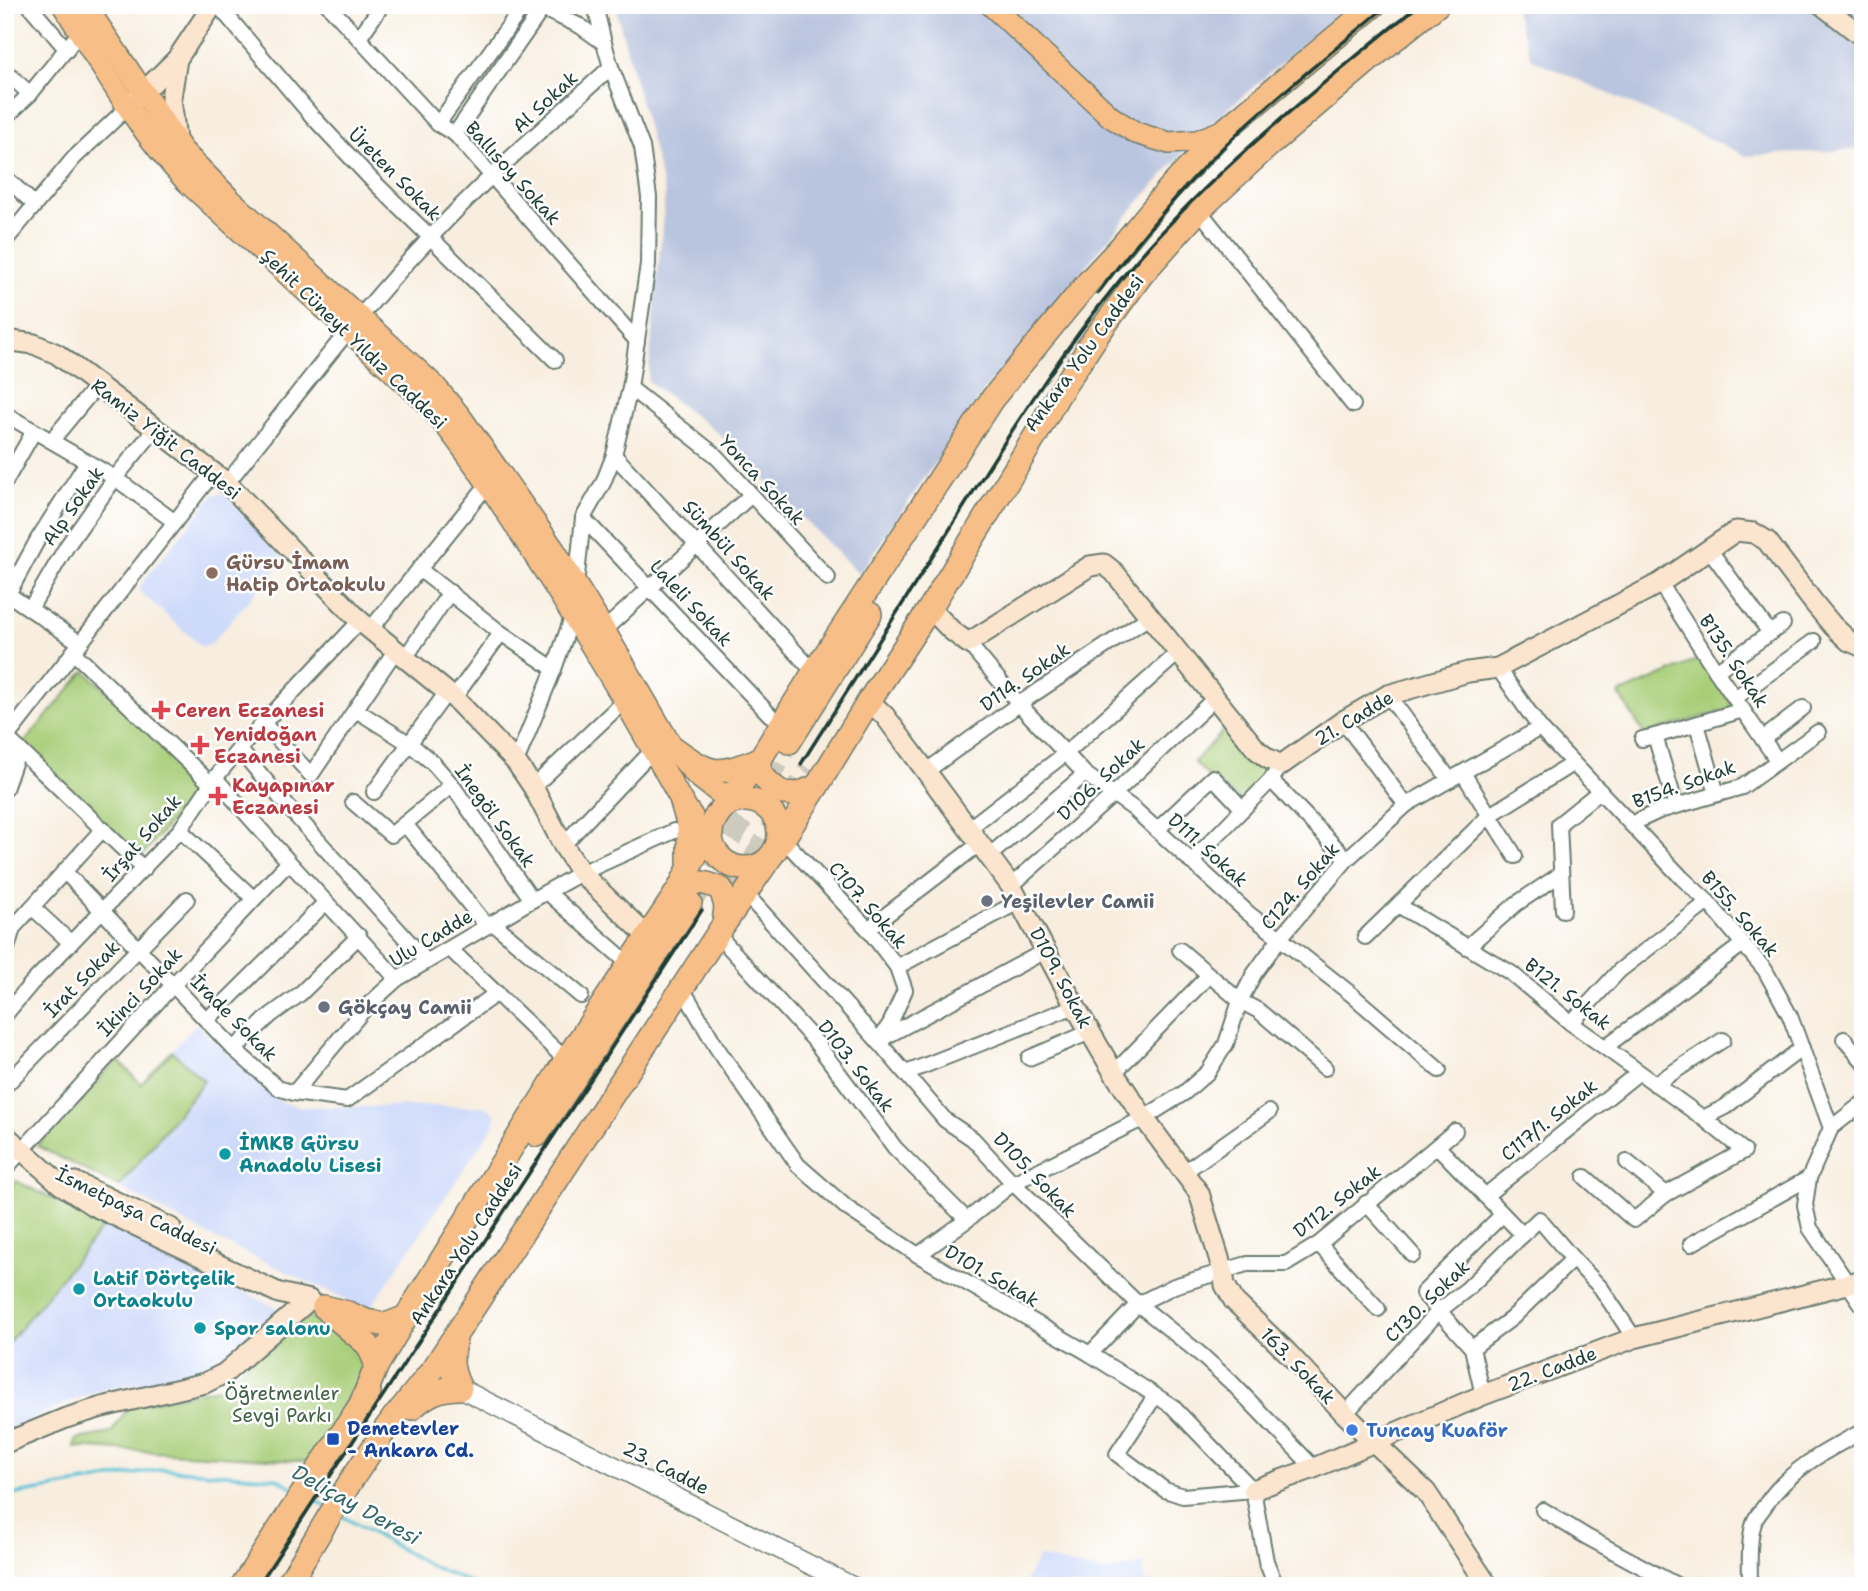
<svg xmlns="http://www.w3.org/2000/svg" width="1868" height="1591" font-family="'Shantell Sans',sans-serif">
<rect width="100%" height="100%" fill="#fff"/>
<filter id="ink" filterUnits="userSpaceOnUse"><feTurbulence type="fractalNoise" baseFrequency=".0143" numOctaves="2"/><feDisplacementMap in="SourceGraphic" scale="14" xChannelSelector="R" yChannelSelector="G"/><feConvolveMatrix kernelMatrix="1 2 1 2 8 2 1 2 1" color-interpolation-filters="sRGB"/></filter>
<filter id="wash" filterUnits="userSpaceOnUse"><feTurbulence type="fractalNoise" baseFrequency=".00686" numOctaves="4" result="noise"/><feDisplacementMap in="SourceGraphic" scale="28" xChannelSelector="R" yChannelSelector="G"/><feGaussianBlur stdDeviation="1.57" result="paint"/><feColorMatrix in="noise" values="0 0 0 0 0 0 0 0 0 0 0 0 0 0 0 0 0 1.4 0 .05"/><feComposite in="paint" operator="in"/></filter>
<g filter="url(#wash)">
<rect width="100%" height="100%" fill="#f8eedf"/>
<g fill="#cedafa">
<polygon points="214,494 225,494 284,560 210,645 202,647 140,592 140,585"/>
<polygon points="196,1024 281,1102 302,1107 483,1106 491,1110 496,1116 494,1125 371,1307 356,1304 207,1235 119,1187 204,1081 172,1051"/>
<polygon points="105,1224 281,1310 212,1373 106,1388 74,1400 5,1431 5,1347"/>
<polygon points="1038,1557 1104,1572 1144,1564 1143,1581 1163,1586 1023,1586"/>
</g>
<g fill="#b9c4de">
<polygon points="615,5 1348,5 1207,127 1137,204 988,385 859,574 719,434 648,381 665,194"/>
<polygon points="1513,5 1863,5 1863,149 1747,156 1532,59"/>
</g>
<g fill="#a7cd77" stroke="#638556" stroke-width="2">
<polygon points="1702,658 1734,708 1644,734 1619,694"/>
<polygon points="85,671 203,782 140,858 23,744"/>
<polygon points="1227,727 1266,776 1265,778 1242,801 1208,776 1194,762"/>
<polygon points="172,1051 204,1081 119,1187 37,1146 117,1059 141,1084"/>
<polygon points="16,1181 105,1224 5,1347 5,1191"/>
<polygon points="308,1316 360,1346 361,1375 314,1462 74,1447 77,1439 111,1433 129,1406 222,1387 294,1319"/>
</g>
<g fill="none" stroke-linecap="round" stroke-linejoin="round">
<g stroke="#5ac2d7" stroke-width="3.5">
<polyline points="5,1496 164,1469 276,1478 294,1488"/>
<polyline points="310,1497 325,1506"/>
<polyline points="340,1515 429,1565 478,1586"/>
</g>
</g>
</g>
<g filter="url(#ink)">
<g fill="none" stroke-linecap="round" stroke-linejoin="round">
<g stroke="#cdcbbd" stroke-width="23" stroke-dasharray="23 11" stroke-linecap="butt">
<polyline points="736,889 810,769"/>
<polyline points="694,897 784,751"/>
</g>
<defs>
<g id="minor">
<polyline points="29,5 67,50"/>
<polyline points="218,5 311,115 370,178 555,360"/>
<polyline points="328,5 438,124 455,134 637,341"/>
<polyline points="543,9 580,26 604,43"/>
<polyline points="359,38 382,5"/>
<polyline points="5,71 30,94"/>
<polyline points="5,118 30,94 80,32"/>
<polyline points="438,124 524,5"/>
<polyline points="455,134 545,5"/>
<polyline points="5,177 35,205"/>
<polyline points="1199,210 1353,405"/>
<polyline points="5,241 74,158 128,107"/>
<polyline points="630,388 714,454 828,578"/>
<polyline points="5,414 115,478 175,522"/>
<polyline points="52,440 98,384"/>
<polyline points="614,455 814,672"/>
<polyline points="5,482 34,431"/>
<path d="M 227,483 C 293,400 357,315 430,238 C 486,177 550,123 611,67"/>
<polyline points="583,518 770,715"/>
<polyline points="1709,549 1770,633"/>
<polyline points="419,569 501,633 554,669"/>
<polyline points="1660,583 1716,671 1777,760"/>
<polyline points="576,585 583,518 603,483 614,455 630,388 648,264 649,197 642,147 611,67 604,43 595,5"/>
<polyline points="5,592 80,643"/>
<polyline points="5,600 38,539 87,462"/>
<polyline points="30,609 67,546 115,478 155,429"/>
<polyline points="370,630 488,484"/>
<polyline points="604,630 751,495"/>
<polyline points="968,643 1019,704 1085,774 1134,809 1248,913 1351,994 1439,1070"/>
<polyline points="73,652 211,784"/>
<polyline points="405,658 450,592"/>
<polyline points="1498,668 1540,728 1682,878 1708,902 1765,970 1790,1016 1831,1128 1809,1178 1805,1205 1810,1228 1863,1306"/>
<polyline points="1716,671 1783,624"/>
<polyline points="1388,695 1450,780"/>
<polyline points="454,698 501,633"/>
<polyline points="1735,698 1814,641"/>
<polyline points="356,710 410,744 433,763 452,785 532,900"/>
<polyline points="1343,721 1406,805"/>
<polyline points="263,723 311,775 395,651"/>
<polyline points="1697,724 1717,794"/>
<polyline points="5,736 144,869"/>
<polyline points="1655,736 1676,806"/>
<polyline points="7,737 213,473"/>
<polyline points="1642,739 1655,736 1743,710"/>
<polyline points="1763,739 1803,708"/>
<polyline points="239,749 289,808 426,961"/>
<polyline points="516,762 554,669 573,615"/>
<polyline points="925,772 1019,704 1149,617"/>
<polyline points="1463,773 1515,856"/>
<polyline points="215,778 289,862 397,979"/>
<polyline points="1271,780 1347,859"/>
<polyline points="533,787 623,702"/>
<polyline points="5,789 19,749"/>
<polyline points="374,792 447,692"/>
<polyline points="353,802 391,835 452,785"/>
<polyline points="405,824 487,926"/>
<polyline points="1631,824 1659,811 1742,787 1818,732"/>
<polyline points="968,829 1066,753 1178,653"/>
<polyline points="180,830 253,898"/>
<polyline points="1157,830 1213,777 1243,809"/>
<polyline points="783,839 868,929 897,967 905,990 890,1024 878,1041"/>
<polyline points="563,845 653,750"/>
<polyline points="989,856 1085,774"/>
<polyline points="1191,862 1271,780 1281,765"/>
<polyline points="65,872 234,1049 278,1088 294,1093 347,1100 497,993"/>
<polyline points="1011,886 1114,794 1215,698"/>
<polyline points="547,892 629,964"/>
<polyline points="745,893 878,1041 945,1120 973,1139 1013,1183 1138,1304 1199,1353 1232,1383 1314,1468"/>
<polyline points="1398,905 1490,815 1572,764"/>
<polyline points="32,907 71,943"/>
<polyline points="5,910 13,928 5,955"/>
<polyline points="1563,910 1559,824 1600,791"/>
<polyline points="493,923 581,996"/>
<polyline points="13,928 103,829"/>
<polyline points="868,929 979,844"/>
<polyline points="717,934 814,1040 895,1148 967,1220"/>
<polyline points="1365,937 1398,905 1511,973 1571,1023 1703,1118 1744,1151 1666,1194 1634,1220 1585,1177"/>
<polyline points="1467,947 1516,904 1561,874"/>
<polyline points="450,949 566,1060"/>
<polyline points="1180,950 1240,1001 1259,1011 1325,1068"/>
<polyline points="897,967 1020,901"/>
<polyline points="682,988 717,1048 798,1165 847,1208 918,1255 1090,1354 1172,1406 1253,1490 1266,1561 1276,1586"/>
<polyline points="5,1015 31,984 180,830 215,778 239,749 360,621"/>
<polyline points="207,1020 326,902"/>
<polyline points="1571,1023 1619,971 1708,902"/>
<polyline points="883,1038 1045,951"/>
<polyline points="1844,1039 1863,1061"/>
<polyline points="1605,1047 1743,944"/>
<polyline points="234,1049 271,1015 300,994 359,936"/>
<polyline points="1029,1058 1090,1032"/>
<polyline points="906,1073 1075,1006"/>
<polyline points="1114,1073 1209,975"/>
<polyline points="1655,1084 1723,1040"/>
<polyline points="5,1086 187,899"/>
<polyline points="294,1093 366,1007 397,979 532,900 581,873 674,831"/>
<polyline points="1703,1118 1725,1107 1802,1048"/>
<polyline points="1831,1128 1863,1103"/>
<polyline points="1437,1146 1523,1235"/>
<polyline points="1627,1162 1666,1194"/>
<polyline points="5,1169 173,985 289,862"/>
<polyline points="1184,1172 1269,1112"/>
<polyline points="1485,1196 1638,1073"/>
<polyline points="1366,1203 1413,1255"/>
<polyline points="1319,1244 1378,1309"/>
<polyline points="1691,1244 1809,1178"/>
<polyline points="918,1255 967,1220 1013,1183 1144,1118 1184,1093 1208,1072 1226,1044 1240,1001 1254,974 1280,938 1347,859 1406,805 1540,728"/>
<polyline points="1472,1348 1512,1318 1573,1259"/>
<polyline points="1090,1354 1138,1304 1174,1286 1247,1264 1286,1264 1319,1244 1455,1131"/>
<polyline points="1483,1395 1472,1348 1423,1293 1502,1215"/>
<polyline points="1155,1396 1117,1454 1165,1490 1183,1496 1253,1490"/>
<polyline points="1345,1414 1439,1311 1467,1289 1539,1219 1573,1259 1601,1288 1634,1338"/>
<polyline points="1543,1510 1587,1537 1678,1586"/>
<polyline points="294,1575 314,1586"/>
<path d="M 1750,1586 C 1750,1567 1748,1537 1755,1520 C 1757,1516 1761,1511 1764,1507 C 1788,1470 1825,1451 1863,1431"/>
</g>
<polyline id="tertiary" points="460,1388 852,1586"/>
<g id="secondary">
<polyline points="1822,5 1863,37"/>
<polyline points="134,101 177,59 213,5"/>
<polyline points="176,140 171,98 177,59"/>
<polyline points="5,340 34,344 57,354 227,483 360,621 454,698 516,762 533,787 563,845 581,873 647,936"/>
<polyline points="930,608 951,630 968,643 1090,566 1104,564 1114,572 1256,749 1267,758 1281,765 1343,721 1388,695 1468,672 1498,668 1660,583 1736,531 1754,533 1767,541 1814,603 1833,626 1849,641 1863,647"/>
<polyline points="869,701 885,716 1011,886 1075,1006 1114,1073 1144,1118 1199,1193 1223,1271 1225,1285 1234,1301 1286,1351 1345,1414 1426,1492 1488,1586"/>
<polyline points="5,1135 60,1184 92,1205 279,1293 309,1300"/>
<polyline points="75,1182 171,1228"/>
<polyline points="5,1443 66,1418 102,1407 205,1383 225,1373 309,1300"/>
<polyline points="1253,1490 1314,1468 1483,1395 1634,1338 1863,1280"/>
</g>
<g id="primary">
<path d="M 63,5 C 101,65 137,129 186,181 L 427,403 C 464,446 495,494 526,542 C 581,626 633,713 682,802 L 692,816"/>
<polyline points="85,5 182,150 231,200 434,385 460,416 555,551 604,630 672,747 696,775 718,792 748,800"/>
<polyline points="991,5 1111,117 1136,133 1169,143 1197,141 1224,130"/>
</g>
<g id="trunk">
<polyline points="1111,259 1168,190 1226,129 1374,5"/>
<polyline points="1087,349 1142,274 1199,210 1268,146 1381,50 1437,5"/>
<polyline points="789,742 870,614"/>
<path d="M 672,747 C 712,775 714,777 760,759 L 760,772 L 769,783 L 782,793 L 798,794 L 817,786"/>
<circle cx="745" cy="834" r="34"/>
<polyline points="682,802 689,826 689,861"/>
<path d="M 679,889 C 697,880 703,881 721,889 L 726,906 L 724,924"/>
<polyline points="537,1135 690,903"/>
<polyline points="324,1307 348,1313 366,1321 386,1325 406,1317"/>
<polyline points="329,1312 368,1345 377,1365"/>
<polyline points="361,1404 377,1365 406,1317 566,1060 679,889 706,834 718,814 760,759 814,672 992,399 1090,280 1120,248"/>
<path d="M 412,1408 C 427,1394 440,1388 460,1388 C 451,1371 450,1357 455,1339"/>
<polyline points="386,1428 434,1368 724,924 783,839 817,786 869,701 930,608 1036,435 1057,397 1096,337"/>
<polyline points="242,1586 369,1392"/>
<polyline points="287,1586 352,1479 394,1417"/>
</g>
</defs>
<use href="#minor" stroke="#6b7b70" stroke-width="18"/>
<use href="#tertiary" stroke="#6b7b70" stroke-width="21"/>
<use href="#secondary" stroke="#6b7b70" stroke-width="23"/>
<use href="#primary" stroke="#6b7b70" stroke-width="24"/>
<use href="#trunk" stroke="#6b7b70" stroke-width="26"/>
<use href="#minor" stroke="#fff" stroke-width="14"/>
<use href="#tertiary" stroke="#fff" stroke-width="18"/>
<use href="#secondary" stroke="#fce5cf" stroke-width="19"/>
<use href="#primary" stroke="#f7be87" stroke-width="21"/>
<use href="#trunk" stroke="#f7be87" stroke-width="23"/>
<g stroke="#1f3d34" stroke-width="3.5">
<path d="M 1098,293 C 1142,235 1189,179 1242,129 C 1289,86 1339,46 1388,5"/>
<path d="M 801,764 C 854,680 907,597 960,513 C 1014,426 1069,339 1136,261 C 1219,165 1320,86 1419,5"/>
<polyline points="258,1586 702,910"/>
</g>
</g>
</g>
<circle fill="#8d6e63" stroke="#fff" stroke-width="2.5" cx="212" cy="573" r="7"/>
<g fill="#e0444e" stroke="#fff" stroke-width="2.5">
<path d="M157.5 699.5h7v7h7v7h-7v7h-7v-7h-7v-7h7z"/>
<path d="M196.5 734.5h7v7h7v7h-7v7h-7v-7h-7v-7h7z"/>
<path d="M214.5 785.5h7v7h7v7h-7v7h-7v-7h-7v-7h7z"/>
</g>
<g fill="#6b7280" stroke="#fff" stroke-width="2.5">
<circle cx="987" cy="901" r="7"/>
<circle cx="324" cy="1007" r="7"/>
</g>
<g fill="#0f9aa8" stroke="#fff" stroke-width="2.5">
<circle cx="225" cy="1154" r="7"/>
<circle cx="79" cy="1289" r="7"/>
<circle cx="200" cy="1328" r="7"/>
</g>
<circle fill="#3f7fe0" stroke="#fff" stroke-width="2.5" cx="1352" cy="1430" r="7"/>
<rect fill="#1a4fb4" stroke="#fff" stroke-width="2.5" x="326" y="1432" width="14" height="14" rx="3.5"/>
<g text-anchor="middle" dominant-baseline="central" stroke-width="5" stroke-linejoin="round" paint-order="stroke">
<g font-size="19" fill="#1f3d34" stroke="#fff">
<text transform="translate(545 102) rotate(-43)">Al Sokak</text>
<text transform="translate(513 173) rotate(48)">Ballısoy Sokak</text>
<text transform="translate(395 174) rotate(45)">Üreten Sokak</text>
<text transform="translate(354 339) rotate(44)">Şehit Cüneyt Yıldız Caddesi</text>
<text transform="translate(1084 353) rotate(-54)">Ankara Yolu Caddesi</text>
<text transform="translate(166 439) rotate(38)">Ramiz Yiğit Caddesi</text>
<text transform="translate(762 480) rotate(47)">Yonca Sokak</text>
<text transform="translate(73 506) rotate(-55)">Alp Sokak</text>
<text transform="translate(729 550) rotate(48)">Sümbül Sokak</text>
<text transform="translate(691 603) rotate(47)">Laleli Sokak</text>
<text transform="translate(1734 661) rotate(56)">B135. Sokak</text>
<text transform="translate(1025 677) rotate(-35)">D114. Sokak</text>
<text transform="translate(1354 718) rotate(-31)">21. Cadde</text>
<text transform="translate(1101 779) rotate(-43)">D106. Sokak</text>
<text transform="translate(1684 784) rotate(-20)">B154. Sokak</text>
<text transform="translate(495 816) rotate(54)">İnegöl Sokak</text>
<text transform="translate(142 838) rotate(-49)">İrşat Sokak</text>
<text transform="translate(1208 850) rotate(42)">D111. Sokak</text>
<text transform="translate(1300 886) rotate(-49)">C124. Sokak</text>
<text transform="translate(868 905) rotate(49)">C107. Sokak</text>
<text transform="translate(1740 914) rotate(49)">B155. Sokak</text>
<text transform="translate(431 938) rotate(-31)">Ulu Cadde</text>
<text transform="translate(1061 978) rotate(62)">D109. Sokak</text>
<text transform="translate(82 979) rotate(-46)">İrat Sokak</text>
<text transform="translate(140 992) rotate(-47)">İkinci Sokak</text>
<text transform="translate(1568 994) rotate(38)">B121. Sokak</text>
<text transform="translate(234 1018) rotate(45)">İrade Sokak</text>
<text transform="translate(856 1066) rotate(52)">D103. Sokak</text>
<text transform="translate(1549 1120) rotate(-39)">C117/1. Sokak</text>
<text transform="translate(1035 1175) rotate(46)">D105. Sokak</text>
<text transform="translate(1337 1201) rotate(-38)">D112. Sokak</text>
<text transform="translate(136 1211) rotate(26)">İsmetpaşa Caddesi</text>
<text transform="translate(466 1244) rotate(-57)">Ankara Yolu Caddesi</text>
<text transform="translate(992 1276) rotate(30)">D101. Sokak</text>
<text transform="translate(1427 1301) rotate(-44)">C130. Sokak</text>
<text transform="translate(1298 1366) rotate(46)">163. Sokak</text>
<text transform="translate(1552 1369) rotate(-21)">22. Cadde</text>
<text transform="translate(666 1468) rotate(27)">23. Cadde</text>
</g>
<g font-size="19" font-weight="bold" fill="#785e54" stroke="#fff" text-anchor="start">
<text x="226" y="562">Gürsu İmam<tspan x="226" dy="22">Hatip Ortaokulu</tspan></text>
</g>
<g font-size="19" font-weight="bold" fill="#be3a42" stroke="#fff" text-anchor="start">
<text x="175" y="710">Ceren Eczanesi</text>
<text x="214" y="734">Yenidoğan<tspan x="214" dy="22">Eczanesi</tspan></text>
<text x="232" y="785">Kayapınar<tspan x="232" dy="22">Eczanesi</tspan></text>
</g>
<g font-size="19" font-weight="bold" fill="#5b616d" stroke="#fff" text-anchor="start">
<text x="1001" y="901">Yeşilevler Camii</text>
<text x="338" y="1007">Gökçay Camii</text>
</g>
<g font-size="19" font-weight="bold" fill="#0d838f" stroke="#fff" text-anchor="start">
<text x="239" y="1143">İMKB Gürsu<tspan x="239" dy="22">Anadolu Lisesi</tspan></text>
<text x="93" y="1278">Latif Dörtçelik<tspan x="93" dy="22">Ortaokulu</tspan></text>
<text x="214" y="1328">Spor salonu</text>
</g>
<g font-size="19" fill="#416145" stroke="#fff">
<text x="282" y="1393">Öğretmenler<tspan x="282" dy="22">Sevgi Parkı</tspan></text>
</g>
<g font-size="19" font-weight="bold" fill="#164399" stroke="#fff" text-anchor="start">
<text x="347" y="1428">Demetevler<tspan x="347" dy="22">- Ankara Cd.</tspan></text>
</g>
<g font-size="19" font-weight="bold" fill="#366cbe" stroke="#fff" text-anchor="start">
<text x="1366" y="1430">Tuncay Kuaför</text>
</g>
<g font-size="21" font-style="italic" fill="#316565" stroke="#fff">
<text transform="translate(356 1505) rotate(29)">Deliçay Deresi</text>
</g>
</g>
<rect width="1868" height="1591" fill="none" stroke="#fff" stroke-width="28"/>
</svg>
